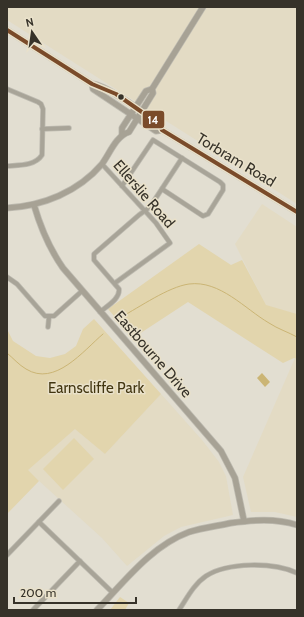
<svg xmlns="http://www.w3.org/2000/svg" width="304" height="617" font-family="Cabin,sans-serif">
<rect width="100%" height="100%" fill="#e2ded1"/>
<g fill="#e3dbc4">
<polygon points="7,7 297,7 297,204 7,20"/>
<polygon points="262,204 297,227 297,314 266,306 235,244"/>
<polygon points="295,358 297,359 297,517 275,512 251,512 243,477"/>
<polygon points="161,394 202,440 219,462 226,476 233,515 181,527 164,536 127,566 102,538 27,470 76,428 105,454"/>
</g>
<g fill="#e2d5ad">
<polygon points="199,244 231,265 242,260 266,305 297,314 297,359 294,358 283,363 188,302 133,338 108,309"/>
<polygon points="94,319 161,394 105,454 75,429 28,470 39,481 7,514 7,329 13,341 36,356 50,358 65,354 76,346 83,329"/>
<polygon points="74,438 94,459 63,490 43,469"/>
<polygon points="120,597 129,603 125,610 110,610"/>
</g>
<polygon fill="#cbb575" points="262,373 270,382 265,387 257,378"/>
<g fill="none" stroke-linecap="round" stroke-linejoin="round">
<g stroke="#cbb575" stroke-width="1">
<path d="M 121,317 C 140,307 168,287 189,284 C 220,280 245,309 269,323 C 278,329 288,332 297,337"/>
<path d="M 7,353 C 13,358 19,365 26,369 C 55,387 83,351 103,334"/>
</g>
<defs>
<g id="street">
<path d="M 7,89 L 38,102 L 41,104 L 43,109 L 42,155 C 35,166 19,165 7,166"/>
<polyline points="42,129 69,128"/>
<polyline points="102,164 156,223 170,243 115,283"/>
<polyline points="122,186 153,140 220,182 223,185 223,190 208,214 203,216 162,189"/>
<polyline points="7,277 17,284 45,316 54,316 82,291"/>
<path d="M 100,312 C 107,306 120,299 119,289 L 94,260 L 94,254 L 139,215 L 150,207 L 182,158"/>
<polyline points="48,327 49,317"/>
<polyline points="39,522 113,593"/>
<polyline points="7,555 59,501"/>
<polyline points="33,610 80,561"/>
<path d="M 179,610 C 187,598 194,584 206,576 C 228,562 273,562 297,573"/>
</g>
<g id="secondary">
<path d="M 7,30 L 92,84 C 107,85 145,114 159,124 L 162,130 L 297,212"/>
<polyline points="92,84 93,89 156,131 162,130"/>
<polyline points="122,134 122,128 146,91 152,89"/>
<path d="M 34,205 C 41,229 49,248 63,268 L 221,451 L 235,478 L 244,521"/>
<path d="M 7,208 C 43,206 78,192 102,164 C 110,153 116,136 129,132 L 153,93 L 152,89 L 203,7"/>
<path d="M 97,610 C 124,582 151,546 189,532 C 202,528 217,526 231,523 C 253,520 275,518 297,525"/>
</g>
</defs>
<use href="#street" stroke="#bebbb1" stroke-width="5.5"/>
<use href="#secondary" stroke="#bebbb1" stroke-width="7"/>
<use href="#street" stroke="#a8a498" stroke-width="4"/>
<use href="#secondary" stroke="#a7a295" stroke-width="5.5"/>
<defs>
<polyline id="bus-1" points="7,30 92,84 116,94 159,124 162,130 297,212"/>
</defs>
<use href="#bus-1" stroke="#e9e1ca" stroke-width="7"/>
<use href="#bus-1" stroke="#7a4b2a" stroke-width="4"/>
</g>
<circle fill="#363229" stroke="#e9e1ca" stroke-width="1.5" cx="121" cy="97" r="3.5"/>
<g text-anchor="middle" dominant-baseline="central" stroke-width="3" stroke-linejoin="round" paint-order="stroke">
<g font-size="15" fill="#363229" stroke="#e9e1ca">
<text transform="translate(236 160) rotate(31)">Torbram Road</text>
<text transform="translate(144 194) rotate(49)">Ellerslie Road</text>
<text transform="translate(153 354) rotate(49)">Eastbourne Drive</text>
</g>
<g font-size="15" fill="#423611" stroke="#e9e1ca">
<text x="96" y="388">Earnscliffe Park</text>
</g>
</g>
<rect stroke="#e9e1ca" stroke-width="1.5" x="142" y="110" width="23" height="19" rx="4" fill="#7a4b2a"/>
<g font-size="11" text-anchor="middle" font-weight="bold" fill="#fff">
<text x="153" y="124">14</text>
</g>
<rect width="304" height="617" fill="none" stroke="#363229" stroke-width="16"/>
<g transform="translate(32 32) rotate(347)" stroke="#e9e1ca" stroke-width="3" paint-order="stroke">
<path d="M0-3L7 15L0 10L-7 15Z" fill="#363229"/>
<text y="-6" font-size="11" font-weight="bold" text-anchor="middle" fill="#363229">N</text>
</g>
<path d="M14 597v6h122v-6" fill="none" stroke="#363229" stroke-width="2"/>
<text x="20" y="597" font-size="12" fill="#363229" stroke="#e9e1ca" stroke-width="3" paint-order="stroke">200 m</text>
</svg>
